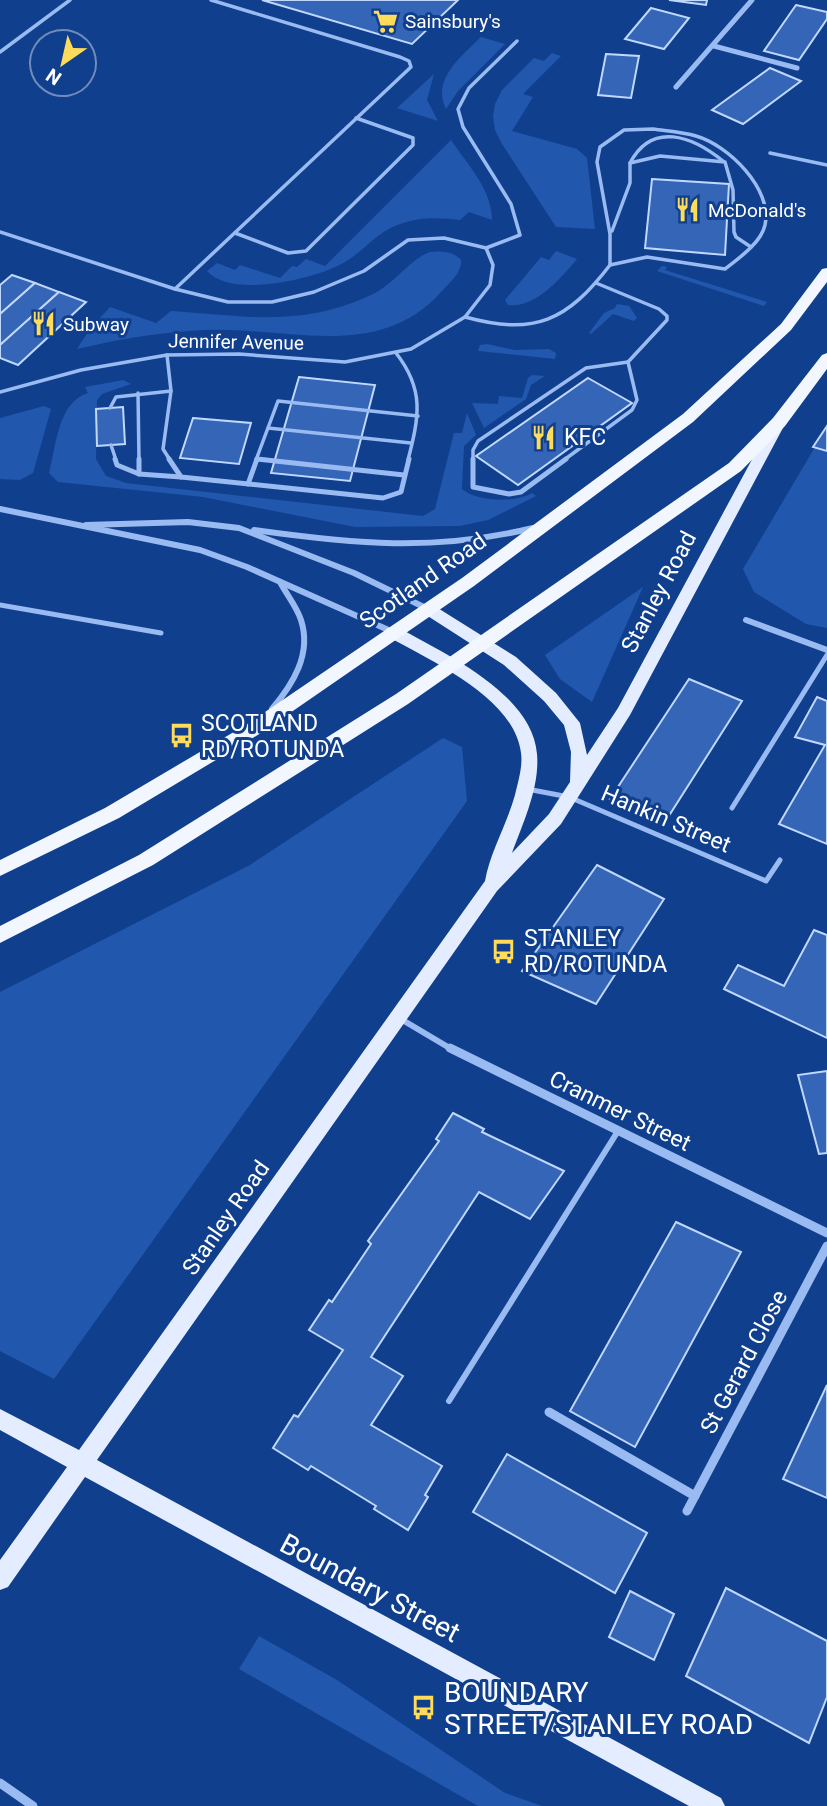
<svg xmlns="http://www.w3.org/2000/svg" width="827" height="1806" font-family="Roboto,sans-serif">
<rect width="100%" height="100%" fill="#103f8e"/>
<g fill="#2257ae">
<path d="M 481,37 L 505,44 L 458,91 L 446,109 C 431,79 462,56 481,37 Z"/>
<polygon points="552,53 561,56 523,94 533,97 512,131 577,149 587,158 595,229 556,227 502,144 495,130 493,116 495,104 502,90 534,58 544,61"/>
<polygon points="434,74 427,100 438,121 397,108"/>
<path d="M 451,140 C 467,164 492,189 492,220 L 469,212 L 460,220 C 438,217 418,217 397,225 C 375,234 364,251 345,262 C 317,279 231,299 207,271 L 217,263 L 235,270 L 240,265 L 280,278 L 292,266 L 297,267 L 306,259 L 325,266 Z"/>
<path d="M 556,251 L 577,259 C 562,277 535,309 508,305 L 505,300 L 541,257 L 549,260 Z"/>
<path d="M 430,252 C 441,251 453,251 461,260 C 462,273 450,282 442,291 C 378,363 287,326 204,330 C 161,332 120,339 77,349 L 90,329 L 110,307 L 156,323 L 171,311 C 245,316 302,328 373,294 C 394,284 410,259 430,252 Z"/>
<polygon points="662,266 667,267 665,270 767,302 764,306 657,271"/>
<polygon points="617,304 629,306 637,318 634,321 613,314 591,334 589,333 604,313 615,308"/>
<polygon points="487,344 515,350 549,349 556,353 555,359 478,351 480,345"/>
<polygon points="532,375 545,376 531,385 526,399 484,428 472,403 498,404 499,396 522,398 528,378"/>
<path d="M 123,380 L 131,384 L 102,394 L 97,400 L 96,459 L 106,476 L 126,483 L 423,516 L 435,509 L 454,433 L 462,433 L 467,413 L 476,435 L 464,446 L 462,489 C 477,502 516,503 532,493 L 536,496 L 488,520 L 460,526 L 355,527 L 203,497 L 58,482 L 49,473 C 56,446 58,402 88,393 L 85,387 Z"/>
<polygon points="44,406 51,409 33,473 20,480 0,479 0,418"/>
<polygon points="815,447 827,451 827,628 806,624 754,592 743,569"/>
<polygon points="643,587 592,702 560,679 545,655"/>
<polygon points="443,738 462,747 467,801 54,1379 0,1351 0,992 250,865"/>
<polygon points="259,1636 337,1680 505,1793 542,1806 478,1806 239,1669"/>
</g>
<g fill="#3465b6" stroke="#c0d8fd" stroke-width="2">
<polygon points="262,0 458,0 412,44"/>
<polygon points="669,0 707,0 706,5"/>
<polygon points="796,5 827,12 827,19 799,60 764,51"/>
<polygon points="651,8 689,18 664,49 625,39"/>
<polygon points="606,54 639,56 631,98 598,95"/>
<polygon points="770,68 801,81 743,124 712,110"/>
<polygon points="652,179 729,184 725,255 645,248"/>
<polygon points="12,275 35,283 0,314 0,285"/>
<polygon points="35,283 59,292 0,345 0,314"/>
<polygon points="59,292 86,302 18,365 0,358 0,345"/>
<polygon points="299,377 375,385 350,481 271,473"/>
<polygon points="588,378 632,403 518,485 476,456"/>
<polygon points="123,407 125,444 97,446 96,409"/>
<polygon points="193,418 251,423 239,464 180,458"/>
<polygon points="827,426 827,451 813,447"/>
<polygon points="689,679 742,701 665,822 610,799"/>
<polygon points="817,697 827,701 827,844 779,824 825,745 795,737"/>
<polygon points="597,865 664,899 596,1004 522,971"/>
<polygon points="814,930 827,935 827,1038 724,989 738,965 784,986"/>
<polygon points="827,1071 827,1153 819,1154 798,1075"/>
<polygon points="453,1113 484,1129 482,1132 564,1171 530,1219 479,1192 371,1357 403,1376 371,1425 442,1466 425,1495 428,1497 408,1530 374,1509 376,1506 311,1466 308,1470 273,1448 294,1415 298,1417 343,1350 309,1330 329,1300 332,1302 371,1244 368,1241 439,1141 436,1139"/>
<polygon points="676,1222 741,1252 635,1447 570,1411"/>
<polygon points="827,1385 827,1498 783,1479"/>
<polygon points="507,1454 647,1533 615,1593 473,1512"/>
<polygon points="726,1588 827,1641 827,1697 809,1743 686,1676"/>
<polygon points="630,1591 674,1614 654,1660 609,1637"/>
</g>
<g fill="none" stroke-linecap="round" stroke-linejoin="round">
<g stroke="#99bbf2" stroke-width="3.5">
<polyline points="0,52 70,0"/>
<path d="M 653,129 C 667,131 683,132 696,136 C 728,145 773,189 765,225 C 761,243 739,258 725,269 L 647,257 L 610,265 L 610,234 L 597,162 L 600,147 L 624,130 Z"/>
<polyline points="770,153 827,165"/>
<path d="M 630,163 C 652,121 692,136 723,161"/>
<polyline points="612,231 630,183 630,163 660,156 725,162 733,190 734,232 736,237 751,247"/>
<polyline points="0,232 175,289 228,302 272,302 314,292 364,271 408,240 444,238 486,248 493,265 490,285 465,317 411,349 345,362 239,354 167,355 81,370 0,392"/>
<polyline points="235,233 288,253 306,251 413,145 413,138 356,118"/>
<polyline points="486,248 520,235 511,204 463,127 458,109 469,88 517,41"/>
<polyline points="596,283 659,309 667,316 667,320 628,362"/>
<polyline points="175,289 411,67 409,61 400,57 211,0"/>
<path d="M 465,317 C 535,336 567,321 610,265"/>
<path d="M 396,353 C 425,390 419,417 408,460"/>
<polyline points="167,355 171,391 163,449 170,460"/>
<polyline points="138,393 139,460"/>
<polyline points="110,408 116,397 171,391"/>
<polyline points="268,428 411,443"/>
<polyline points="111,445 116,460"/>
<polyline points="257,459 271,460"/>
<polyline points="256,460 278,401 418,416"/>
<polyline points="473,460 473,450 478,441 586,368 628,362"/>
<polyline points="564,460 632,410 637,400 628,362"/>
</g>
<g stroke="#99bbf2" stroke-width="5">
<polyline points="115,459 117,465 139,474 181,477"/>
<polyline points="139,459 139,474"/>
<polyline points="169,459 181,477 383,498 401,492 409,459"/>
<polyline points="257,459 404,475"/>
<polyline points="473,459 473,487 509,494 521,492 566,459"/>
<polyline points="248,484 257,459"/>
<polyline points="0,605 161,633"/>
<polyline points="527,789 569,797 766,881 780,860"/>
<polyline points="732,808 827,655"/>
</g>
<polyline stroke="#99bbf2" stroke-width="6" points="449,1401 618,1131"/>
<g stroke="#99bbf2" stroke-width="5">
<polyline points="714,46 797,68"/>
<polyline points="676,87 752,0"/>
</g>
<g stroke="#99bbf2" stroke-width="6">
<polyline points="0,509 200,550 247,567 393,632"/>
<polyline points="86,525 188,522 239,528 354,573 428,609"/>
<path d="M 254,530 C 354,544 433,552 533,528"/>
<polyline points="746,620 827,650"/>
<path d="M 272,709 C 293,684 312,654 301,620 C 297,607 287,595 280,582"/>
<polyline points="399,1018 453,1050"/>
</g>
<g stroke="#99bbf2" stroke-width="9">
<polyline points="450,1048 827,1233"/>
<polyline points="549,1412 695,1496"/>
<polyline points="687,1511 827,1246"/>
<polyline points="0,1783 33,1806"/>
</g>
<path fill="#e4edff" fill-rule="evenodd" d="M 777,421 L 784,426 L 630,715 L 561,824 L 497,891 L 97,1460 L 721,1798 L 725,1806 L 689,1806 L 85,1477 L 8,1587 L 0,1590 L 0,1560 L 67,1467 L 0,1430 L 0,1409 L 79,1450 L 485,881 C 490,852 507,824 515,795 C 518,782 523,766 521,753 C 514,697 431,661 387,636 L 385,632 L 387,628 L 399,628 C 445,654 532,693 537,754 C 540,787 523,823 512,853 L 549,814 L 570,782 L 571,752 L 564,725 L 544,701 L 504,665 L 423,613 L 420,609 L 423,605 L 433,605 L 516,657 L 556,693 L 580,723 L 587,755 L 618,708 L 770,426 Z"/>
<g fill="#f2f6ff" fill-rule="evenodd">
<polygon points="827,268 827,282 791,330 693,422 474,586 261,733 119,818 0,876 0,860 105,808 249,723 462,578 683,414 781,324 822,269"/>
<polygon points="827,353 827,369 785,426 741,471 408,704 153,865 0,943 0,926 139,855 396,694 729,463 773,418 822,355"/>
</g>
</g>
<defs>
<symbol id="supermarket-bare" viewBox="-9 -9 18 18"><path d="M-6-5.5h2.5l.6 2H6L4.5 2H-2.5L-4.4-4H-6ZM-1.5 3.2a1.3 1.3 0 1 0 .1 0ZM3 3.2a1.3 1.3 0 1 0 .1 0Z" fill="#ffdb5a" stroke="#103f8e" stroke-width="2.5" paint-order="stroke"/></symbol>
<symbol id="restaurant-bare" viewBox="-9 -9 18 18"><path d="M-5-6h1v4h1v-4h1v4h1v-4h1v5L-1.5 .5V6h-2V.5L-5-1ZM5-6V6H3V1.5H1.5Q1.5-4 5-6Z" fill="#ffdb5a" stroke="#103f8e" stroke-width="2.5" paint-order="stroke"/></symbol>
<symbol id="bus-bare" viewBox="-9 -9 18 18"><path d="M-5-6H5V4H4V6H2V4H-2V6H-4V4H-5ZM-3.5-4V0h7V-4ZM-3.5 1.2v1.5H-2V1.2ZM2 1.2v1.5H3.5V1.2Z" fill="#ffdb5a" stroke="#103f8e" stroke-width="2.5" paint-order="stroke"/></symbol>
</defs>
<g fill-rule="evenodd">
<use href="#supermarket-bare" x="368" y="4" width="35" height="35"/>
<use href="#restaurant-bare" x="670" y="192" width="35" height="35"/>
<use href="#restaurant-bare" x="26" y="306" width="35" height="35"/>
<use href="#restaurant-bare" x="526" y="420" width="35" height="35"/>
<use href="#bus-bare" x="164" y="718" width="35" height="35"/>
<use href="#bus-bare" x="486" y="934" width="35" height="35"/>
<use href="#bus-bare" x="406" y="1690" width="35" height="35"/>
</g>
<g text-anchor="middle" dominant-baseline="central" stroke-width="6" stroke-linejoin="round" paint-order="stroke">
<g font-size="19" fill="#fff" stroke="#103f8e" text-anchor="start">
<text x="405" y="21">Sainsbury's</text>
<text x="708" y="210">McDonald's</text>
<text x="63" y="324">Subway</text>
</g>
<g font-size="19" fill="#fff" stroke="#103f8e">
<text transform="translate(236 342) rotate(1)">Jennifer Avenue</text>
</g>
<g font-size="23" fill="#fff" stroke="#103f8e" text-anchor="start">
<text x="564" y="437">KFC</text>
<text x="201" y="723">SCOTLAND<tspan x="201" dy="26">RD/ROTUNDA</tspan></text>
<text x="524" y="938">STANLEY<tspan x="524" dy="26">RD/ROTUNDA</tspan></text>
</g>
<g font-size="23" fill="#fff" stroke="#103f8e">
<text transform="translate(423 581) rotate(-35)">Scotland Road</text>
<text transform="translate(659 592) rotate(-62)">Stanley Road</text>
<text transform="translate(666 819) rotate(23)">Hankin Street</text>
<text transform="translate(620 1111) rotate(26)">Cranmer Street</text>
<text transform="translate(226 1218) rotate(-55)">Stanley Road</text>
<text transform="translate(744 1362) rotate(-62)">St Gerard Close</text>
</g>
<g font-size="28" fill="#fff" stroke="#103f8e">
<text transform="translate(370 1588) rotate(28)">Boundary Street</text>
</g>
<g font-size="28" fill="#fff" stroke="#103f8e" text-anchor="start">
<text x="444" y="1692">BOUNDARY<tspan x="444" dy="32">STREET/STANLEY ROAD</tspan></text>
</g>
</g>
<g transform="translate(63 63) rotate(214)"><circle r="33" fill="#103f8e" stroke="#708cbb" stroke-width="2"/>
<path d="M0-5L12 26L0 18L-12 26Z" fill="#ffdb5a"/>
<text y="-10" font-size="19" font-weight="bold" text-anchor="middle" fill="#ffffff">N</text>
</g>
</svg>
